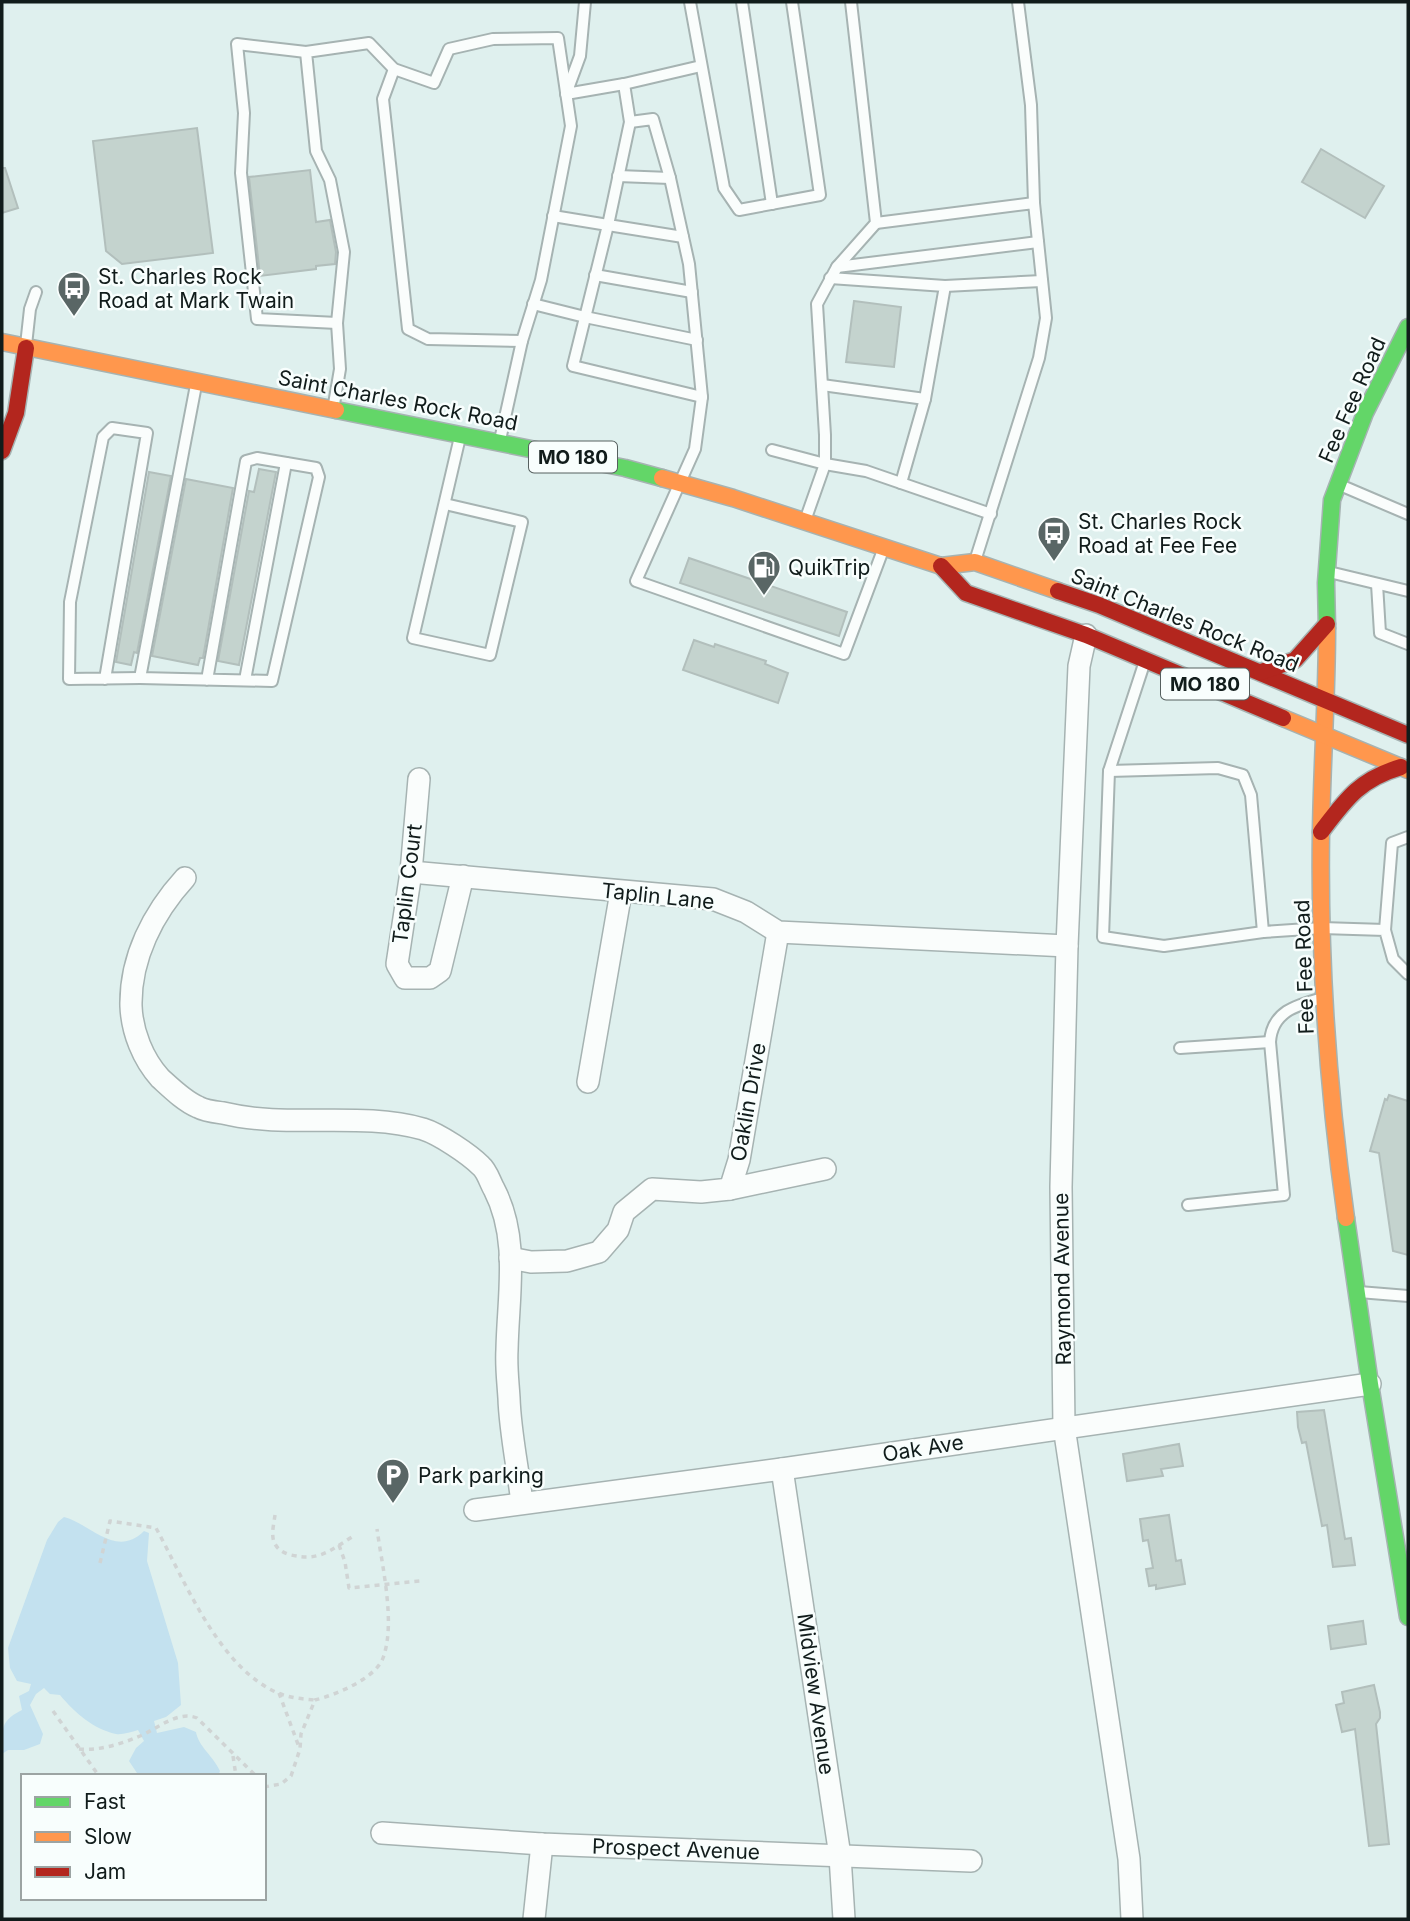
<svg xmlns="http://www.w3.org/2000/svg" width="1410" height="1921" font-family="Inter,sans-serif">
<rect width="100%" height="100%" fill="#dff0ee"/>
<path fill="#c3e1ef" d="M 64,1517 C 91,1524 116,1559 144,1531 L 149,1533 L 147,1561 L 178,1663 L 181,1705 L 166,1717 L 154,1721 L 157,1733 L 184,1727 L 196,1732 C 198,1746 214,1757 220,1771 L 218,1776 L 139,1776 L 129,1761 L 136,1748 L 144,1741 L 138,1730 C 131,1732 122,1735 116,1734 C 93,1729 74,1712 60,1695 L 50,1694 L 44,1688 L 36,1694 L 30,1705 L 43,1734 L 40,1744 L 24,1750 L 8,1750 L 2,1754 C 2,1729 0,1721 22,1710 L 19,1696 L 29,1691 L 31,1684 L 17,1681 L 10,1668 L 8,1648 L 47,1540 L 58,1522 Z"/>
<g fill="#c4d3ce" stroke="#b2bfbc" stroke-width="2">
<polygon points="197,128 213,253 122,264 106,251 93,141"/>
<polygon points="1321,149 1384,186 1365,218 1302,182"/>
<polygon points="2,168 5,168 18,208 2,213"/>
<polygon points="310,170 316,222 330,220 336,252 335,264 316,266 316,269 260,276 249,177"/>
<polygon points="854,301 901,307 894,367 846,362"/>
<polygon points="259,469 276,472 239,665 218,661 249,491 254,492"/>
<polygon points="149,472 171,476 137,653 134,652 131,665 116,662"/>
<polygon points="186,479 233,488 203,658 200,658 198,665 152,656"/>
<polygon points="689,558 847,612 839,636 680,583"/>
<polygon points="694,640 714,647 715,644 766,661 765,664 788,673 778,703 683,670"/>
<polygon points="1389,1095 1408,1101 1408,1255 1393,1251 1379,1153 1370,1151 1385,1099 1387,1100"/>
<polygon points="1324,1410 1345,1539 1351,1538 1355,1565 1333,1567 1327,1525 1322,1526 1306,1442 1302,1443 1298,1427 1297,1412"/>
<polygon points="1179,1444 1183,1466 1161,1469 1163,1476 1127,1481 1123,1454"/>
<polygon points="1169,1515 1176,1561 1181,1560 1185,1584 1156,1589 1156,1585 1149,1586 1146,1569 1153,1568 1148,1540 1143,1541 1140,1519"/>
<polygon points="1363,1621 1366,1644 1331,1649 1328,1626"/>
<polygon points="1374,1685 1380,1712 1380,1718 1376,1724 1389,1844 1369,1846 1355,1729 1342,1732 1336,1705 1344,1703 1342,1692"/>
</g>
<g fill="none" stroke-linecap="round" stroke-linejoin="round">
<defs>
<g id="lane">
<polyline points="585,2 580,56 566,94 624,84 701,66"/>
<polyline points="690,2 724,188 739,210 820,195 792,2"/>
<polyline points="742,2 772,204"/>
<polyline points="1018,2 1031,105 1034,203"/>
<polyline points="306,52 237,44 244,113 241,173 257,319 337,323"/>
<polyline points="394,69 383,99 408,329 428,339 522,341"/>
<polyline points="624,84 630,122 608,225 683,237"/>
<polyline points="630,122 653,119 670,178 689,264 702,397 695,449 636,581 844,654 883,550"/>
<polyline points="618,176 670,178"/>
<polyline points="553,216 608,225 573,366 702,397"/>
<polyline points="876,223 1034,203 1046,318 1039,358 976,558"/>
<polyline points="837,267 1038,242"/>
<polyline points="595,275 692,292"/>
<polyline points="945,286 1042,281"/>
<polyline points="533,304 585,317 697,340"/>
<polyline points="26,345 30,309 36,292"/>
<path d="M 196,385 L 140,678 C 184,679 228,680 272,681 L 319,477 L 316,468 L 257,458 L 246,461 L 207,680"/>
<polyline points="822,385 925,399 945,286 830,278"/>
<polyline points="334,404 340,369 337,323 344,252 330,180 316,151 306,52 369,43 394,69 434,83 449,49 493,39 558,38 571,126 541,280 522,341 500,440"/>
<polyline points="772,450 825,464 866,471 991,514"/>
<polyline points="901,483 925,399"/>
<polyline points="1340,485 1408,514"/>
<polyline points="445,504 522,522 490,655 413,638 460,437"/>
<polyline points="806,518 825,464 825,435 817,304 837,267 876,223 851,2"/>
<polyline points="1329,572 1408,591"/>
<polyline points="1377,584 1380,633 1408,644"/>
<polyline points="1144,664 1109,771 1103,937 1164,946 1263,932 1322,928 1385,930 1393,959 1408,974"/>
<polyline points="105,679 147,433 112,428 103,437 70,602 69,679 140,678"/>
<polyline points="245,680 286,463"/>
<polyline points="1109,771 1218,768 1243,775 1251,795 1263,932"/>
<polyline points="1385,930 1392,843 1408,837"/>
<polyline points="1180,1048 1270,1042"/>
<path d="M 1188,1205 L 1284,1195 L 1270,1042 C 1272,1011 1297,1005 1323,998"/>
<polyline points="1359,1292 1408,1296"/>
</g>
<g id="street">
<polyline points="1086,635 1079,666 1067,946 1061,1187 1064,1427 1129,1859 1132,1919"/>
<polyline points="419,779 411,872 397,964 405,978 430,978 440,971 463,876"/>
<polyline points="411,872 713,899 746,912 778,932 1067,946"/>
<path d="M 185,878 C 153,913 130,958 131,1006 C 132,1032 143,1059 160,1078 C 171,1088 184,1101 198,1107 C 205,1111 215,1112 223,1113 C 289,1129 359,1111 423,1129 C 439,1134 469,1154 481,1166 C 487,1171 490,1182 494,1189 C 520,1239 508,1295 507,1350 C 506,1366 508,1382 509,1398 C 510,1432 518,1468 522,1503"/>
<polyline points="588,1082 621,892"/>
<polyline points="730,1189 825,1169"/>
<polyline points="510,1258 531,1262 567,1261 599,1252 618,1230 624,1212 652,1189 701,1192 730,1189 739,1160 778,932"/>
<polyline points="782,1469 840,1856 844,1919"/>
<polyline points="475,1510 782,1469 1370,1384"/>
<polyline points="382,1833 542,1844 971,1861"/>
<polyline points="534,1919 542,1844"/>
</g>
<g id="fast">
<polyline points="336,410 625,468 662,478"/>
<polyline points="1327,628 1326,583 1332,500 1365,413 1408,327"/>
<polyline points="1346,1218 1370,1384 1408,1617"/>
</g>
<g id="slow">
<polyline points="2,342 336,410"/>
<polyline points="662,478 733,498 941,566 975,562 1058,591"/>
<path d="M 1327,628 C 1327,696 1322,763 1321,831 C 1319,959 1328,1091 1346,1218"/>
<polyline points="1283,718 1408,770"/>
</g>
<g id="jam">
<polyline points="2,451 16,413 26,348"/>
<polyline points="941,566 966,593 1086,635 1283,718"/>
<polyline points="1058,591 1099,605 1408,735"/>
<polyline points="1261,672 1295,660 1327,624"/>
<path d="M 1321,832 C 1346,799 1360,779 1401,767"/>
</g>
</defs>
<use href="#lane" stroke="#a6b3b2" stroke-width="14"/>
<use href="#street" stroke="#a6b3b2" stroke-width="24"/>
<use href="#fast" stroke="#a6b3b2" stroke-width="19"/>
<use href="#slow" stroke="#a6b3b2" stroke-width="19"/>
<use href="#jam" stroke="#a6b3b2" stroke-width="19"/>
<g stroke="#d0d4d4" stroke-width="3.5" stroke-dasharray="5 5" stroke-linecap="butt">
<path d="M 275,1515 C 274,1523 271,1534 274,1542 C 277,1549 283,1553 291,1555 C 319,1561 328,1552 352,1537"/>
<polyline points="339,1545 345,1562 349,1588 420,1581"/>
<path d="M 100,1563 L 110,1521 L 156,1528 C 185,1581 219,1668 278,1693 C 290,1698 303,1699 315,1700"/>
<polyline points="279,1693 299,1747"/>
<polyline points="53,1711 99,1776"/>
<path d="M 79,1749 C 99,1751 121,1744 140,1736 C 157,1729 178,1710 197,1718 L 256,1776"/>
<polyline points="233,1756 236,1776"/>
<path d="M 264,1787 L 281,1784 L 291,1776 L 300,1749 L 301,1734 L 315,1700 C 335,1695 375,1679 383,1658 C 396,1623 382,1566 377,1529"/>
</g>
<use href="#lane" stroke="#fafdfc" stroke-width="10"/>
<use href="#street" stroke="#fafdfc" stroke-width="21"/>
<use href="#fast" stroke="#63d668" stroke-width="16"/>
<use href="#slow" stroke="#ff974d" stroke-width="16"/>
<use href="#jam" stroke="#b3261e" stroke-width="16"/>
</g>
<defs>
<symbol id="bus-pin" viewBox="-11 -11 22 30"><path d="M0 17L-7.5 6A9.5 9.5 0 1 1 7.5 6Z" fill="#596665" stroke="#f8fefd"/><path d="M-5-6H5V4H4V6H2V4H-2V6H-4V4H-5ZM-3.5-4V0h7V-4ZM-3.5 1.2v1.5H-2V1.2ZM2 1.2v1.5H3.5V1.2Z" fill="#fff"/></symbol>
<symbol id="fuel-pin" viewBox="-11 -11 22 30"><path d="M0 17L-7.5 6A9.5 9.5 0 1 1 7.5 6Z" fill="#596665" stroke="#f8fefd"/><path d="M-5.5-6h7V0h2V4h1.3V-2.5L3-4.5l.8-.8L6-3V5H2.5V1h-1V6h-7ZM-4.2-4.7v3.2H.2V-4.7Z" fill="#fff"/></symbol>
<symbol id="parking-pin" viewBox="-11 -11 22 30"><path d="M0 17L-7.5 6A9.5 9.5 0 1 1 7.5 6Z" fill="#596665" stroke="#f8fefd"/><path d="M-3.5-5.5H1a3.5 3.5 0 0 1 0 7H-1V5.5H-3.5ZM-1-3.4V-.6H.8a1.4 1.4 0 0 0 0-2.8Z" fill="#fff"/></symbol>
</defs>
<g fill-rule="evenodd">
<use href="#bus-pin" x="55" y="269" width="38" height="52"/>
<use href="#bus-pin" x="1035" y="514" width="38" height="52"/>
<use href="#fuel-pin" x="745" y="548" width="38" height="52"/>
<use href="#parking-pin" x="374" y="1456" width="38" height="52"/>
</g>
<g text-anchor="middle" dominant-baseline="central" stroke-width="5" stroke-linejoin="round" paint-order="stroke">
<g fill="#f8fefd" stroke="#56605f" stroke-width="2">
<rect x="529" y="441.5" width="88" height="31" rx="5"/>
<rect x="1161" y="668.5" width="88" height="31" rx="5"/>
</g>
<g font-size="19" font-weight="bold" fill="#111c1b">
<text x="573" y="457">MO 180</text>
<text x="1205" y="684">MO 180</text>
</g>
<g font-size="21" fill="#111c1b" stroke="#f8fefd" text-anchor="start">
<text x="98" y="276">St. Charles Rock<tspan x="98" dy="24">Road at Mark Twain</tspan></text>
<text x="1078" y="521">St. Charles Rock<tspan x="1078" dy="24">Road at Fee Fee</tspan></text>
<text x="788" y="567">QuikTrip</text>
<text x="418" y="1475">Park parking</text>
</g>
<g font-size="21" fill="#111c1b" stroke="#f8fefd">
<text transform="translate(398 400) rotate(11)">Saint Charles Rock Road</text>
<text transform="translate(1352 400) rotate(-66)">Fee Fee Road</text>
<text transform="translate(1185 620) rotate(22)">Saint Charles Rock Road</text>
<text transform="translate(407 884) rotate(-83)">Taplin Court</text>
<text transform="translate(658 896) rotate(6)">Taplin Lane</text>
<text transform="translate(1304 967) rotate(-92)">Fee Fee Road</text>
<text transform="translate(748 1102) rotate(-80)">Oaklin Drive</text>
<text transform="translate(1062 1279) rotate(-91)">Raymond Avenue</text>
<text transform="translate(923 1448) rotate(-9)">Oak Ave</text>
<text transform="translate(816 1694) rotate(82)">Midview Avenue</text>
<text transform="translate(676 1849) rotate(2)">Prospect Avenue</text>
</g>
</g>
<rect width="1410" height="1921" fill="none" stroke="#111c1b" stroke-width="7"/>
<rect x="21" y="1774" width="245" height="126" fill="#f8fefd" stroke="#9ca4a3" stroke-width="2"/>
<rect x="35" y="1797" width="35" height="10" fill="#63d668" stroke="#9ca4a3" stroke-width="2"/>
<text x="84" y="1809" font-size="21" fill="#111c1b">Fast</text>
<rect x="35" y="1832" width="35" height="10" fill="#ff974d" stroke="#9ca4a3" stroke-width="2"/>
<text x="84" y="1844" font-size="21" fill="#111c1b">Slow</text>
<rect x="35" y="1867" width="35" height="10" fill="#b3261e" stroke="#9ca4a3" stroke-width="2"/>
<text x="84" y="1879" font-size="21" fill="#111c1b">Jam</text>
</svg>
